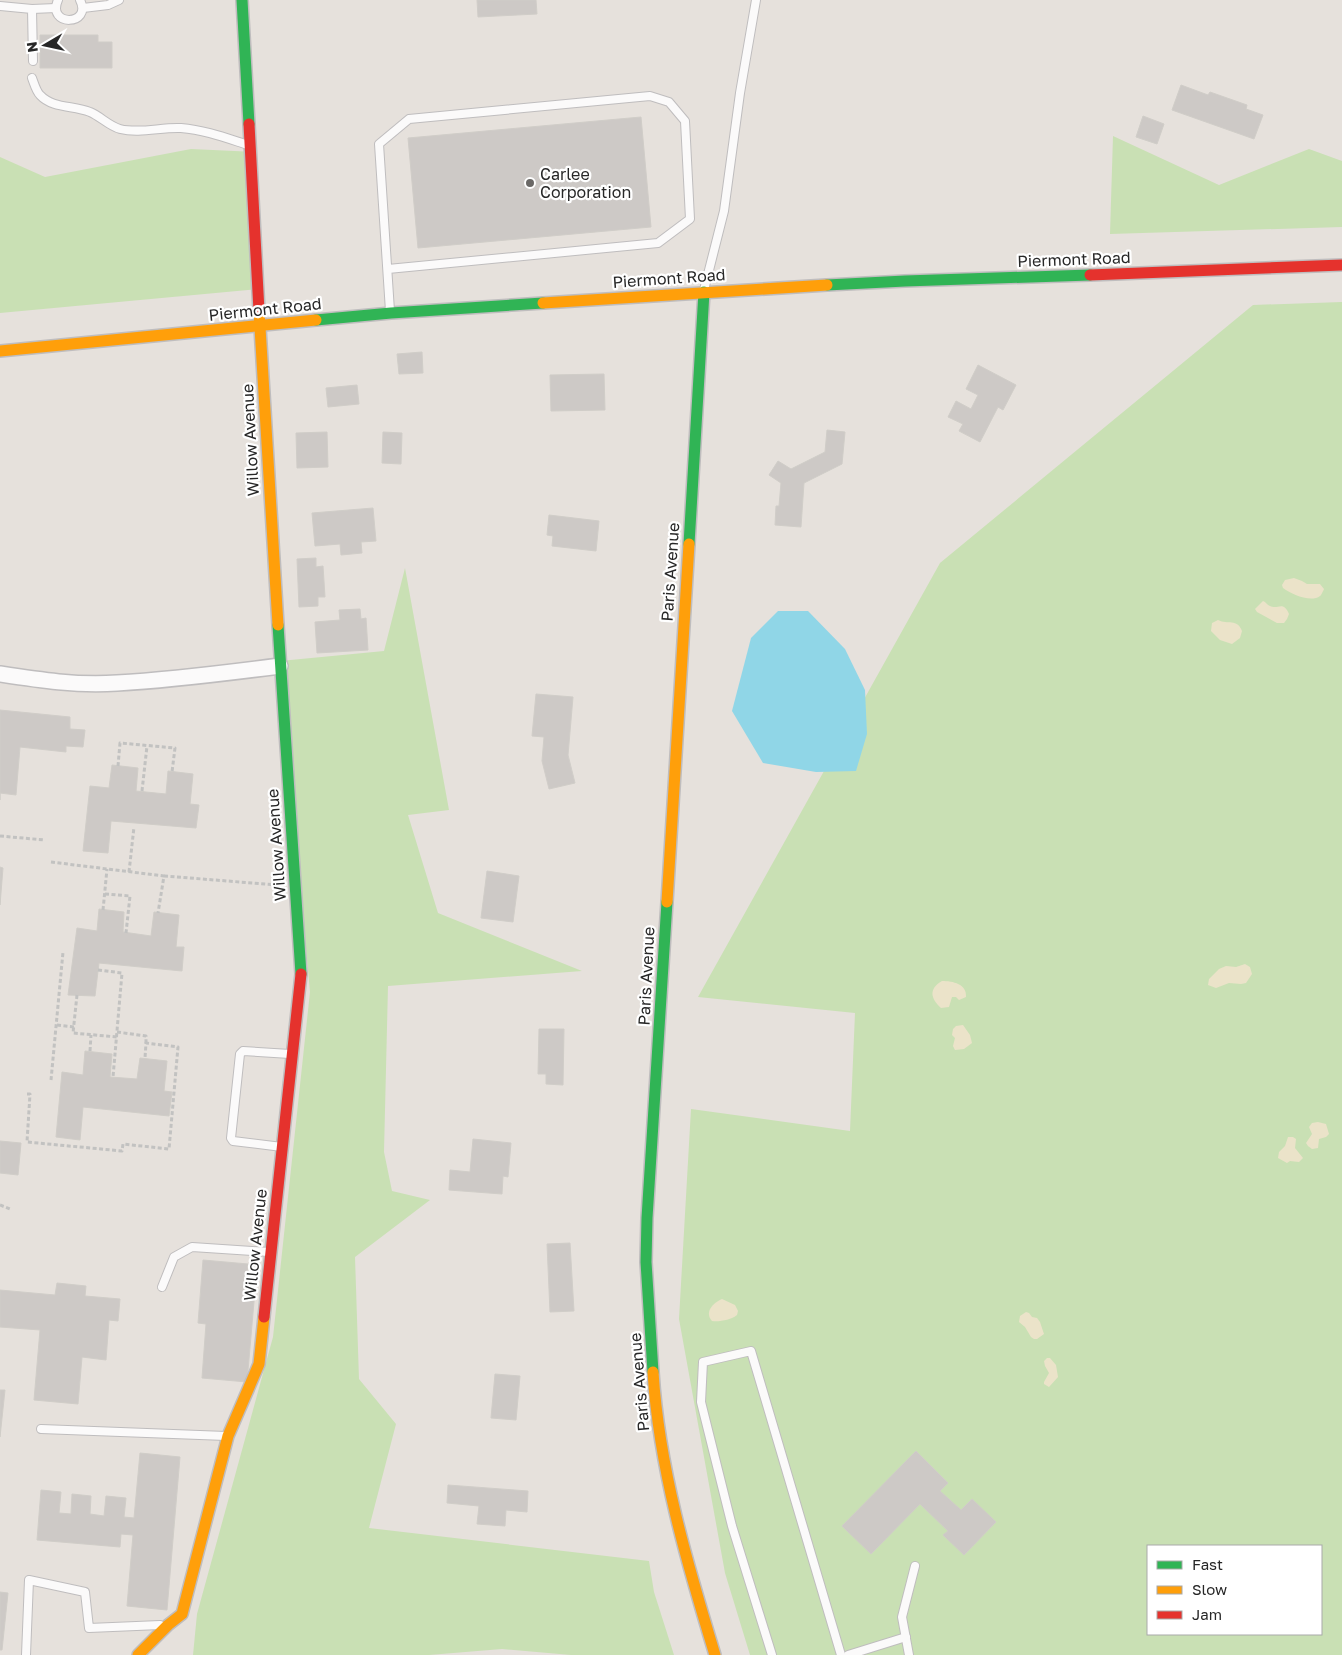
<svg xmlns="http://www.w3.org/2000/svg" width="1342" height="1655" font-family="'Golos Text',sans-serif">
<rect width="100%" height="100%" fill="#e6e1dc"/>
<g fill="#c9e0b4" fill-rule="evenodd">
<polygon points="1113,136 1219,185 1309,149 1342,161 1342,227 1110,234"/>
<polygon points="191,149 256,152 258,289 0,313 0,157 45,177"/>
<path d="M 1342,302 L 1342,1655 L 750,1655 L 725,1573 L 679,1319 L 691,1109 L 850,1131 L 855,1013 L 698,997 L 940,563 L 1253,305 ZM 1148,1546 L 1321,1546 L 1321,1634 L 1148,1634 Z"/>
<polygon points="405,568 449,810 408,815 438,913 582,971 388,986 384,1152 392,1191 430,1200 355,1257 359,1379 396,1424 369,1528 649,1561 654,1592 674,1655 571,1655 502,1649 429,1655 193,1655 197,1614 273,1337 310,992 280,661 384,651"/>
</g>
<g fill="#ebe3c9">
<path d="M 1294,578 L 1302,581 L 1307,584 L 1320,584 L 1324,589 C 1323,591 1321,596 1320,596 C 1311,603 1291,594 1283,588 L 1282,585 L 1285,580 Z"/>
<path d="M 1263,601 C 1266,602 1267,605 1270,606 C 1278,610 1283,600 1289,614 L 1287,619 L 1284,623 L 1277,623 L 1257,612 L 1255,609 Z"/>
<path d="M 1218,620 C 1228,625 1237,618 1242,631 L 1240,638 L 1232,644 L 1220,640 L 1211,631 L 1212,623 Z"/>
<polygon points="1245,964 1250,967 1252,974 1246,983 1241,984 1229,983 1216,988 1208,985 1209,979 1219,969 1226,966 1236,967"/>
<path d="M 942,981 C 953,981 967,984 966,997 L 959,1000 L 956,997 L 952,997 L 949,1007 L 941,1008 C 931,999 928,989 942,981 Z"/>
<polygon points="963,1025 970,1035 972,1043 964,1049 955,1050 953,1046 955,1038 952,1035 953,1029 956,1026"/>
<polygon points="1318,1122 1326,1124 1329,1134 1326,1137 1319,1139 1318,1148 1312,1149 1308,1146 1306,1143 1312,1134 1309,1127 1312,1123"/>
<polygon points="1288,1137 1293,1137 1296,1139 1295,1148 1303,1158 1299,1162 1290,1161 1287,1163 1278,1158 1279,1152 1285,1146"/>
<path d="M 722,1299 L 735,1305 L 738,1311 L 737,1315 C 731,1320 719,1322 712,1321 C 704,1312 713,1303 722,1299 Z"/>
<polygon points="1026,1312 1029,1313 1032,1317 1037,1318 1040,1322 1044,1334 1037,1339 1034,1339 1031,1337 1025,1327 1019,1322 1020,1316"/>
<polygon points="1047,1358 1050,1358 1056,1365 1058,1377 1049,1387 1044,1384 1044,1382 1049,1373 1045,1366 1044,1361"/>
</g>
<polygon fill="#90d6e7" points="778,611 808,611 845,649 865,690 867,734 856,771 816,772 763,763 732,711 751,638"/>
<g fill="#cdc9c6" stroke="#d0cdc8">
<polygon points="477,0 536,0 537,14 478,17"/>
<polygon points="40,35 98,35 98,42 112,42 112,68 40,68"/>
<polygon points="1181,85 1208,95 1210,92 1247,105 1246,109 1263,115 1254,139 1172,110"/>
<polygon points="1143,116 1164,124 1157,144 1136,137"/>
<polygon points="641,117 651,227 418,248 408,138"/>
<polygon points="422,352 423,373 399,374 397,354"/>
<polygon points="978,365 1016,385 1003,410 998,407 980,442 959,431 963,424 948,417 956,401 971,409 978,395 966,389"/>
<polygon points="604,374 605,410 551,411 550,375"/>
<polygon points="357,385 359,404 328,407 326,388"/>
<polygon points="827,430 845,432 842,464 804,483 801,527 775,525 776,506 779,506 781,483 769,475 778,461 791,469 825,452"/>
<polygon points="327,432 328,467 297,468 296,433"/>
<polygon points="383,432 402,433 401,464 382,463"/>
<polygon points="373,508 376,541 361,542 362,553 341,555 340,544 315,546 312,513"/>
<polygon points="549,515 599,521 596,551 552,546 553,536 547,535"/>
<polygon points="316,558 316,567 323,566 325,597 318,597 318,606 299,607 297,559"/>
<polygon points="360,609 361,619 366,618 368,650 317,653 315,622 340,620 339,610"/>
<polygon points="536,694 573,697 568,755 575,783 549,789 542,761 544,737 532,736"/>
<polygon points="0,710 70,717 70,729 85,730 83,747 66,746 66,752 20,747 16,795 0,793 0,800"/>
<polygon points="112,765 138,768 136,791 166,794 168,771 193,774 190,804 199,805 196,828 111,821 108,853 83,851 90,786 109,788"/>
<polygon points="0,867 3,868 0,905"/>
<polygon points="487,871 519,876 513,922 481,918"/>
<polygon points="99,909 124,912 123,932 151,936 154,912 179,915 176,947 184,947 182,971 99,963 95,996 68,995 77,928 97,931"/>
<polygon points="539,1029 564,1029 563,1085 546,1084 546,1074 538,1074"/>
<polygon points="85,1051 112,1054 110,1077 137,1079 140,1058 167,1061 164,1091 172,1092 169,1116 83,1107 80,1140 56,1137 62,1072 83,1075"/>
<polygon points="473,1139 511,1143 508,1177 503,1176 502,1194 449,1190 450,1170 470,1172"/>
<polygon points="0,1141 21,1143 18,1175 0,1173"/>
<polygon points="570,1243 574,1311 550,1312 547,1244"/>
<polygon points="203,1260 248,1264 246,1289 255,1290 247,1382 202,1378 206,1324 198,1323"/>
<polygon points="57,1283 86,1286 85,1296 120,1299 118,1321 109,1320 106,1360 82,1357 78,1404 34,1400 40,1330 0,1327 0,1290 55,1295"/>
<polygon points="495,1374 520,1376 516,1420 491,1418"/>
<polygon points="0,1390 5,1390 0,1437"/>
<polygon points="916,1451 948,1483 940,1491 961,1510 972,1499 996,1522 964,1555 943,1535 948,1531 920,1504 871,1554 842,1526"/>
<polygon points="140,1453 180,1457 167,1610 127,1606 133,1535 121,1534 120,1547 37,1540 41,1490 61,1492 59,1513 71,1514 72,1494 91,1496 90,1514 104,1516 106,1496 126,1498 124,1517 134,1518"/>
<polygon points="448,1485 528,1491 527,1512 506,1510 505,1526 477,1524 479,1506 447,1503"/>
<polygon points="0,1592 8,1593 2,1650 0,1650"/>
</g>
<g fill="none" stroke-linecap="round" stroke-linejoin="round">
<defs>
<g id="lane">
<path d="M 58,0 C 46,27 93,26 80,0"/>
<polyline points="0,6 32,9 33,61"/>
<polyline points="83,8 108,5 119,0"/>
<polyline points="32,9 56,8"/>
<path d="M 32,78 C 34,83 36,91 40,95 C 53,109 74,105 90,112 C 100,116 109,126 120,129 C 140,134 161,127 181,128 C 205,130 226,138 248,145"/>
<polyline points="388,269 658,243 690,219 685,121 669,102 650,96 409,119 379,144 390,311"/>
<polyline points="704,290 724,211 740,93 756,0"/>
<polyline points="282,1147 233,1141 231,1138 240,1054 243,1051 290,1054"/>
<polyline points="162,1287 174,1257 192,1247 269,1252"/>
<polyline points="41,1429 226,1436"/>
<polyline points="26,1655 29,1580 85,1592 89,1628 160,1625"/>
<polyline points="772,1655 732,1526 701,1402 703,1362 751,1351 841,1655"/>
<polyline points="848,1655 906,1637"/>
<polyline points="909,1655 902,1617 915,1566"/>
</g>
<path id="street" d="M 0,674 C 39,680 78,686 117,683 C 172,680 226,673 280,666"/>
<g id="fast">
<polyline points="242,0 249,124"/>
<polyline points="827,285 905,281 1090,275"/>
<polyline points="316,320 391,313 543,303"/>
<polyline points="689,544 704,292"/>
<polyline points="278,625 301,974"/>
<polyline points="653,1372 646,1262 647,1218 667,902"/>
</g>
<g id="slow">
<polyline points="543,303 827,285"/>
<polyline points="259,311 278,625"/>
<polyline points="0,351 316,320"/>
<polyline points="667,902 689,544"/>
<path d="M 653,1372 C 659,1468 687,1563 715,1655"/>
<polyline points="138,1655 168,1625 182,1614 228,1436 259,1364 264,1317"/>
</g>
<g id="jam">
<polyline points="249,124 259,311"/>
<polyline points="1090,275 1342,265"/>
<polyline points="264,1317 301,974"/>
</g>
</defs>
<use href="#lane" stroke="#bfbdbe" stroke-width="10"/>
<use href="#street" stroke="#bfbdbe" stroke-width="18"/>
<use href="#fast" stroke="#bfbdbe" stroke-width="14"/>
<use href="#slow" stroke="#bfbdbe" stroke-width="14"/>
<use href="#jam" stroke="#bfbdbe" stroke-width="14"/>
<g stroke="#c2c2c1" stroke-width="3" stroke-dasharray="4 2.5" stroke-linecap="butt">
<polyline points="118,766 120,743 175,748 172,772"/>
<polyline points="142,791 147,746"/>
<polyline points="0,836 45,840"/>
<polyline points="51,862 164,876 158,913"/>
<polyline points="129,872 134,827"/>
<polyline points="164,876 278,885"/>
<polyline points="105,894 130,896 126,933"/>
<polyline points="103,910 107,869"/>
<polyline points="98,970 122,973 113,1077"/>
<polyline points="77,995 73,1033 117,1037"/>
<polyline points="57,1025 74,1027"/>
<polyline points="117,1032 146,1036 146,1043"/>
<polyline points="90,1051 91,1035"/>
<polyline points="51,1080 63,952"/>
<polyline points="27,1094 30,1094 27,1142 122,1151 123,1144 169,1149 178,1047 146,1043 145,1058"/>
<polyline points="0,1205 10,1209"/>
</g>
<use href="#lane" stroke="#fbfafa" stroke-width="8"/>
<use href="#street" stroke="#fbfafa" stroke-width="15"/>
<use href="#fast" stroke="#30b455" stroke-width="11"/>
<use href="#slow" stroke="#ff9f0a" stroke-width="11"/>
<use href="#jam" stroke="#e5322d" stroke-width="11"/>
</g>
<circle fill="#6a6866" stroke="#fff" stroke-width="2" cx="530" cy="183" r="5"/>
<g text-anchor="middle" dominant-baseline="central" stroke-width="4.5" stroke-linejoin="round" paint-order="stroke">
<g font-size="16" fill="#272727" stroke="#fff" text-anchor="start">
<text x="540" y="174">Carlee<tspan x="540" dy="18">Corporation</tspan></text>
</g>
<g font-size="16" fill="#272727" stroke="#fff">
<text transform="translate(1074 259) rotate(-2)">Piermont Road</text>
<text transform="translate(669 278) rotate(-4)">Piermont Road</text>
<text transform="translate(265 309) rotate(-6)">Piermont Road</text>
<text transform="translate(250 440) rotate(-93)">Willow Avenue</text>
<text transform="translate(670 572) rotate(-86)">Paris Avenue</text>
<text transform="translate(276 845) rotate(-94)">Willow Avenue</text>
<text transform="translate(646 976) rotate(-87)">Paris Avenue</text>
<text transform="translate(255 1245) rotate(-84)">Willow Avenue</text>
<text transform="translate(639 1382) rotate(-95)">Paris Avenue</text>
</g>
</g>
<rect x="1147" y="1545" width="175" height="90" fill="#ffffff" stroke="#a9a9a9"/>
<rect x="1157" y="1561" width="25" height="8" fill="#30b455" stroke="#a9a9a9"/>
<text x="1192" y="1570" font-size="15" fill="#272727">Fast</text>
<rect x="1157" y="1586" width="25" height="8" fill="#ff9f0a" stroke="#a9a9a9"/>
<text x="1192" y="1595" font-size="15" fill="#272727">Slow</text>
<rect x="1157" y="1611" width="25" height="8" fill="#e5322d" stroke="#a9a9a9"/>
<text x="1192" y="1620" font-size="15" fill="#272727">Jam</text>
<g transform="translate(45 45) rotate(261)" stroke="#ffffff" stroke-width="4" paint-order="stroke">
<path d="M0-4L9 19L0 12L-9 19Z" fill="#272727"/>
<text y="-8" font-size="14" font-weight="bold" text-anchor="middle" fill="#272727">N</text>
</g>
</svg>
